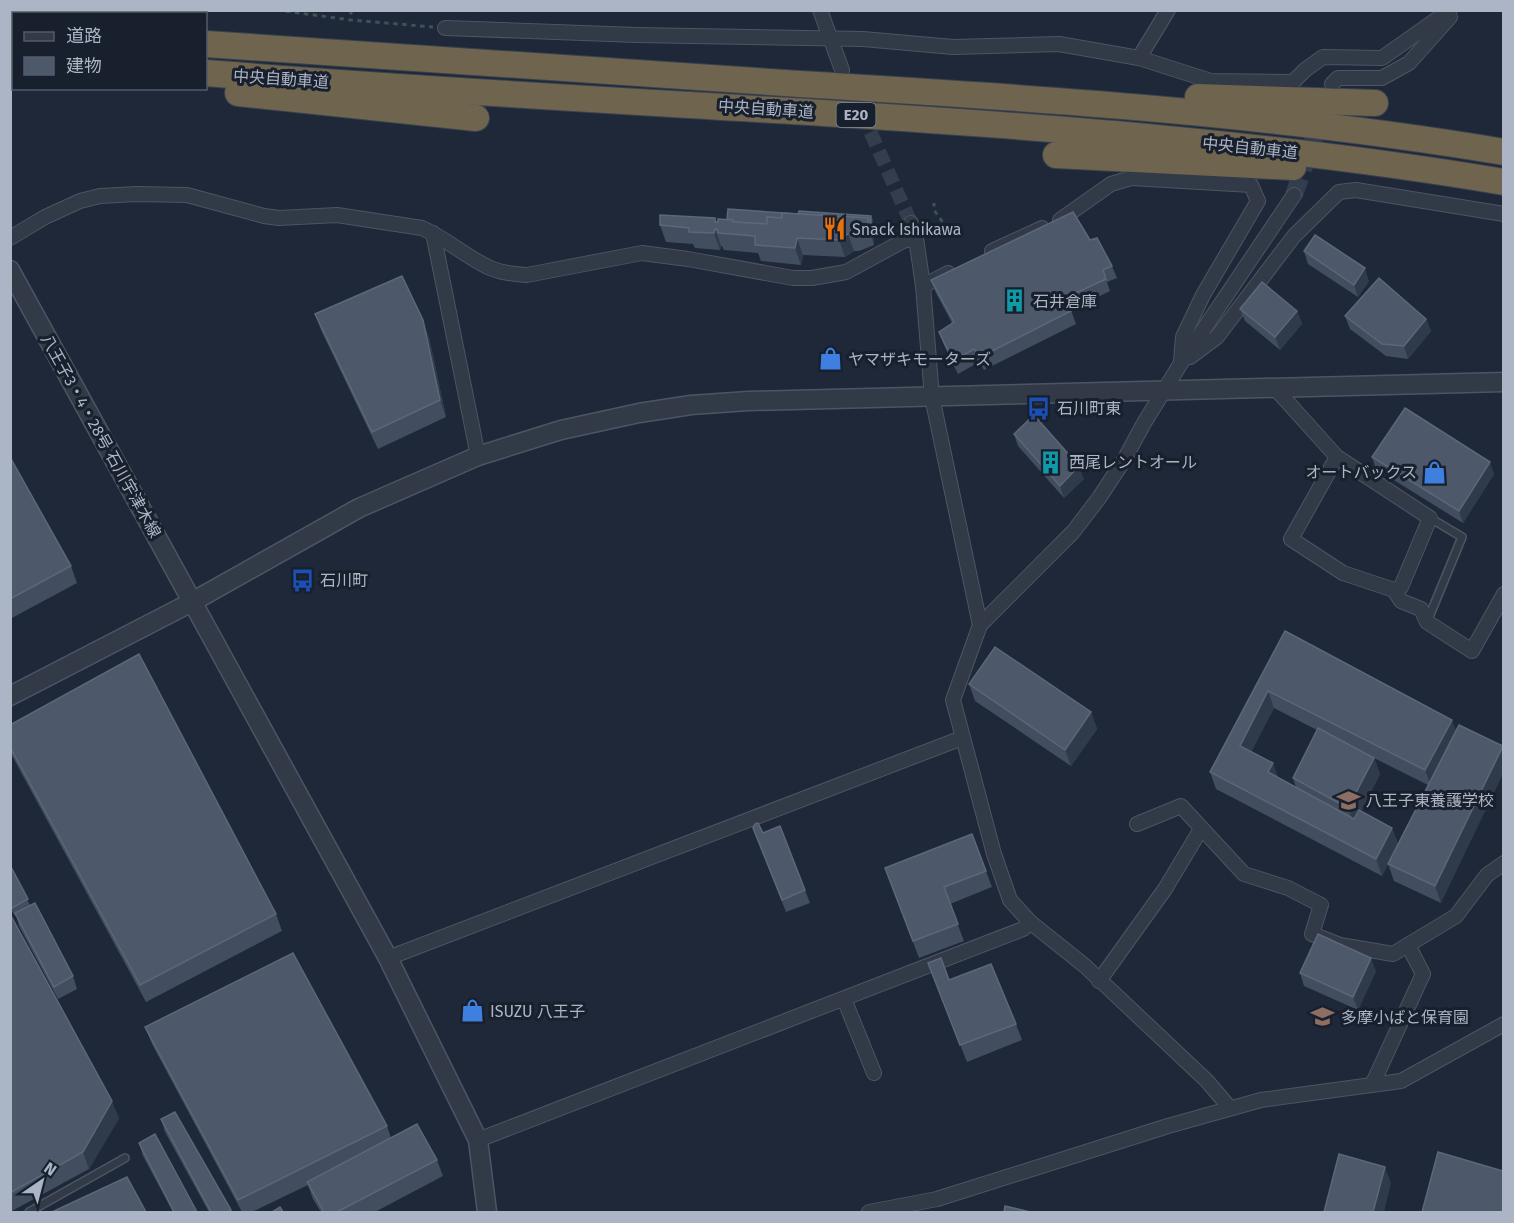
<svg xmlns="http://www.w3.org/2000/svg" width="1514" height="1223" font-family="'Fira Sans','Noto Sans JP',sans-serif">
<rect width="100%" height="100%" fill="#1e2838"/>
<g fill="none" stroke-linecap="round" stroke-linejoin="round">
<polyline stroke="#333d4d" stroke-width="14" stroke-dasharray="14 7" stroke-linecap="butt" points="862,113 911,223"/>
<polyline stroke="#333d4d" stroke-width="18" stroke-dasharray="18 9" stroke-linecap="butt" points="1294,195 1322,114"/>
<defs>
<g id="service">
<polyline points="1427,622 1462,537 1430,518"/>
<polyline points="29,1212 125,1158"/>
</g>
<g id="minor">
<polyline points="820,10 842,70"/>
<polyline points="445,28 637,35 863,39 953,47 1059,44 1139,58 1211,81 1293,82 1305,70 1323,57 1382,58 1450,10"/>
<polyline points="1139,58 1168,10"/>
<polyline points="1332,84 1338,78 1382,78 1409,63 1450,17"/>
<polyline points="1060,220 1111,184 1131,178 1251,185 1258,201 1203,295 1183,337 1181,361"/>
<polyline points="911,223 916,238 923,286 932,397 980,625"/>
<polyline points="433,233 478,456"/>
<path d="M 10,238 L 45,217 L 80,201 L 100,196 L 137,194 L 187,195 L 264,216 L 279,218 L 337,215 L 422,228 C 445,238 464,255 486,266 C 499,273 514,274 527,275 L 642,253 L 688,259 L 793,278 L 812,278 L 846,272 L 903,241 L 916,238"/>
<polyline points="992,251 1042,228"/>
<polyline points="923,286 948,273"/>
<polyline points="1190,357 1217,337 1294,236 1339,192 1356,190 1504,214"/>
<polyline points="1274,387 1337,457 1430,518 1401,587 1394,590 1343,573 1291,539 1337,457"/>
<polyline points="1394,590 1401,601 1421,609 1427,622 1472,651 1504,594"/>
<polyline points="1137,824 1181,806 1244,874 1288,888 1321,905 1312,934 1340,945 1393,954 1456,916 1487,875 1504,863"/>
<polyline points="388,958 962,738"/>
<polyline points="1099,981 1165,889 1201,829"/>
<polyline points="844,999 874,1073"/>
<polyline points="1373,1083 1423,974 1408,945"/>
<polyline points="1230,1108 1207,1081 1085,966 1030,922 1010,900 994,854 953,700 980,625 1073,532 1099,498 1124,460 1144,423 1181,363 1294,195"/>
<polyline points="478,1140 1023,929 1030,922"/>
<polyline points="869,1212 937,1199 1168,1126 1261,1100 1401,1081 1504,1024"/>
</g>
<g id="tertiary">
<polyline points="10,270 388,958 478,1140 487,1212"/>
<polyline points="10,696 192,602 359,508 478,456 561,430 639,413 691,405 748,401 1504,382"/>
</g>
<g id="motorway">
<polyline points="10,26 14,26"/>
<path d="M 206,44 C 404,58 602,71 800,84 C 1035,98 1271,113 1504,152"/>
<polyline points="10,56 14,56"/>
<path d="M 206,73 C 417,90 628,101 839,114 C 1062,128 1284,145 1504,182"/>
<polyline points="238,93 476,118"/>
<polyline points="1198,97 1375,103"/>
<polyline points="1056,155 1293,167"/>
</g>
</defs>
<use href="#service" stroke="#4c5563" stroke-width="10"/>
<use href="#minor" stroke="#4c5563" stroke-width="16"/>
<use href="#tertiary" stroke="#4c5563" stroke-width="21"/>
<use href="#motorway" stroke="#3a4250" stroke-width="28"/>
<g stroke="#3e5256" stroke-width="3" stroke-dasharray="4.5 4.5" stroke-linecap="butt">
<polyline points="277,10 351,20 433,27"/>
<polyline points="351,10 351,20"/>
<polyline points="930,236 951,234 934,210 934,203"/>
</g>
<use href="#service" stroke="#323a48" stroke-width="7"/>
<use href="#minor" stroke="#323a48" stroke-width="14"/>
<use href="#tertiary" stroke="#323a48" stroke-width="18"/>
<use href="#motorway" stroke="#6f644e" stroke-width="26"/>
</g>
<g fill="#424e60" fill-rule="evenodd">
<polygon points="798,214 871,216 873,220 872,229 874,235 874,245 859,251 854,251 845,257 803,255 801,265 761,261 758,253 724,250 722,246 721,246 720,250 695,248 693,244 666,242 660,225 715,218 716,221"/>
<polygon points="1090,240 1112,266 1117,278 1107,282 1110,291 1071,310 1076,324 984,370 979,362 958,374 944,345 939,332 952,323 936,293 931,280"/>
<polygon points="1304,251 1369,281 1358,297 1308,264"/>
<polygon points="1240,309 1297,311 1302,324 1280,350 1245,321"/>
<polygon points="315,314 429,337 446,417 378,449 321,330"/>
<polygon points="1345,316 1426,319 1431,331 1408,359 1386,356 1350,329"/>
<polygon points="1014,434 1084,479 1064,498 1018,446"/>
<polygon points="10,457 71,566 77,583 10,619"/>
<polygon points="1372,457 1494,474 1463,523 1376,469"/>
<path d="M 1285,631 L 1452,720 L 1441,903 L 1394,881 L 1388,864 L 1382,876 L 1216,789 L 1210,772 ZM 1274,708 L 1317,730 L 1293,778 L 1296,788 L 1279,779 L 1251,752 ZM 1374,758 L 1428,785 L 1398,844 L 1392,828 L 1361,811 L 1380,774 Z"/>
<polygon points="969,684 1091,712 1097,729 1071,766 975,701"/>
<polygon points="10,725 276,914 282,931 146,1002 10,752"/>
<polygon points="780,826 810,903 786,912 753,828 763,833"/>
<polygon points="972,834 992,887 950,904 964,941 919,958 891,884"/>
<polygon points="10,865 30,905 73,976 77,989 58,999 19,926 16,915 15,916 10,908"/>
<polygon points="10,914 119,1118 89,1169 10,1212"/>
<polygon points="928,963 949,980 1016,1024 1022,1040 967,1062"/>
<polygon points="1376,971 1358,1010 1304,986 1300,973"/>
<polygon points="145,1027 387,1126 391,1138 437,1160 443,1176 375,1212 321,1212 313,1199 308,1185 252,1212 242,1212 152,1044"/>
<polygon points="161,1119 232,1212 209,1212 165,1132"/>
<polygon points="139,1143 197,1212 173,1212 143,1156"/>
</g>
<g fill="#2f3a4b">
<polygon points="871,216 873,220 872,229 874,235 874,245 868,228 868,218"/>
<polygon points="715,229 721,246 720,250 714,233"/>
<polygon points="848,234 854,251 845,257 839,240"/>
<polygon points="797,238 803,255 801,265 795,248"/>
<polygon points="1365,268 1369,281 1358,297 1354,285"/>
<polygon points="1297,311 1302,324 1280,350 1275,337"/>
<polygon points="1426,319 1431,331 1408,359 1404,346"/>
<polygon points="423,320 429,337 446,417 440,400"/>
<polygon points="1490,462 1494,474 1463,523 1459,511"/>
<polygon points="1079,466 1084,479 1064,498 1060,486"/>
<polygon points="1268,691 1274,708 1246,762 1240,746"/>
<polygon points="1091,712 1097,729 1071,766 1065,750"/>
<polygon points="1452,720 1458,736 1431,786 1425,770"/>
<polygon points="1503,746 1503,774 1441,903 1435,886"/>
<polygon points="1374,758 1380,774 1354,824 1348,808"/>
<polygon points="1273,763 1279,779 1268,772"/>
<polygon points="1392,828 1398,845 1382,876 1376,859"/>
<polygon points="1371,958 1376,971 1358,1010 1353,997"/>
<polygon points="112,1101 119,1118 89,1169 83,1152"/>
<polygon points="1385,1167 1391,1183 1384,1212 1373,1212"/>
</g>
<g fill="#4d596b" stroke="#5c6779" stroke-width="1.5">
<polygon points="728,209 798,214 799,211 871,216 871,224 868,218 782,213 782,218 767,217 767,224 734,222 733,220 727,219"/>
<polygon points="1073,212 1090,240 1097,238 1112,266 1103,270 1106,279 1065,298 1071,311 980,357 974,349 953,361 939,332 954,322 931,280"/>
<polygon points="782,213 868,218 868,228 853,234 848,234 839,240 797,238 795,248 755,245 755,236 718,233 718,230 715,229 714,233 689,232 689,228 660,225 660,215 715,218 715,222 718,222 718,219 733,220 733,222 767,224 767,217 782,218"/>
<polygon points="1315,235 1365,268 1354,285 1304,251"/>
<polygon points="402,276 423,320 440,400 372,432 315,314"/>
<polygon points="1379,278 1426,319 1404,346 1382,344 1345,316"/>
<polygon points="1262,282 1297,311 1275,337 1240,309"/>
<polygon points="1405,408 1490,462 1459,511 1372,457"/>
<polygon points="1034,415 1079,466 1060,486 1014,434"/>
<polygon points="10,457 71,566 10,599"/>
<polygon points="1285,631 1452,720 1425,770 1268,691 1240,746 1273,763 1268,772 1354,819 1359,810 1392,828 1376,859 1210,772"/>
<polygon points="995,647 1091,712 1065,750 969,684"/>
<polygon points="139,654 276,914 140,985 10,747 10,725"/>
<polygon points="1459,725 1503,746 1435,886 1388,864"/>
<polygon points="1318,728 1374,758 1348,808 1293,778"/>
<polygon points="758,823 763,833 780,826 805,890 782,900 753,828 755,824"/>
<polygon points="972,834 986,871 944,887 958,924 913,941 885,868"/>
<polygon points="10,865 28,899 12,908 10,905"/>
<polygon points="35,903 73,976 54,987 15,913"/>
<polygon points="10,914 112,1101 83,1152 10,1193"/>
<polygon points="1318,934 1371,958 1353,997 1300,973"/>
<polygon points="293,953 387,1126 238,1200 145,1027"/>
<polygon points="941,958 949,980 991,964 1016,1024 960,1045 928,963"/>
<polygon points="175,1112 231,1210 227,1212 211,1212 161,1119"/>
<polygon points="417,1124 437,1160 337,1212 324,1212 307,1182"/>
<polygon points="155,1134 197,1212 174,1212 139,1143"/>
<polygon points="1438,1152 1503,1171 1503,1206 1502,1212 1422,1212"/>
<polygon points="1339,1154 1385,1167 1373,1212 1324,1212"/>
<polygon points="127,1177 146,1212 52,1212"/>
<polygon points="1005,1206 1030,1212 1004,1212"/>
<polygon points="280,1207 283,1212 272,1212"/>
</g>
<defs>
<symbol id="restaurant-bare" viewBox="-9 -9 18 18"><path d="M-5-6h1v4h1v-4h1v4h1v-4h1v5L-1.5 .5V6h-2V.5L-5-1ZM5-6V6H3V1.5H1.5Q1.5-4 5-6Z" fill="#e8710a" stroke="#181f2d" stroke-width="2.5" paint-order="stroke"/></symbol>
<symbol id="building-bare" viewBox="-9 -9 18 18"><path d="M-4-6H4V6H1V3H-1V6H-4ZM-2.5-4.3h1.7v1.8h-1.7ZM.8-4.3h1.7v1.8H.8ZM-2.5-1h1.7V.8h-1.7ZM.8-1h1.7V.8H.8Z" fill="#0f9aa8" stroke="#181f2d" stroke-width="2.5" paint-order="stroke"/></symbol>
<symbol id="shop-bare" viewBox="-9 -9 18 18"><path d="M-5-2.5h2.3a2.7 3.5 0 0 1 5.4 0H5L5.5 6h-11ZM-1.5-2.5h3a1.5 2.3 0 0 0-3 0Z" fill="#3f7fe0" stroke="#181f2d" stroke-width="2.5" paint-order="stroke"/></symbol>
<symbol id="bus-bare" viewBox="-9 -9 18 18"><path d="M-5-6H5V4H4V6H2V4H-2V6H-4V4H-5ZM-3.5-4V0h7V-4ZM-3.5 1.2v1.5H-2V1.2ZM2 1.2v1.5H3.5V1.2Z" fill="#1a4fb4" stroke="#181f2d" stroke-width="2.5" paint-order="stroke"/></symbol>
<symbol id="school-bare" viewBox="-9 -9 18 18"><path d="M0-5L7-2L0 1L-7-2ZM-4 1L0 2.5L4 1V4Q0 6-4 4Z" fill="#8d6e63" stroke="#181f2d" stroke-width="2.5" paint-order="stroke"/></symbol>
</defs>
<g fill-rule="evenodd">
<use href="#restaurant-bare" x="818" y="212" width="33" height="33"/>
<use href="#building-bare" x="998" y="284" width="33" height="33"/>
<use href="#shop-bare" x="814" y="342" width="33" height="33"/>
<use href="#bus-bare" x="1022" y="392" width="33" height="33"/>
<use href="#building-bare" x="1034" y="446" width="33" height="33"/>
<use href="#shop-bare" x="1418" y="456" width="33" height="33"/>
<use href="#bus-bare" x="286" y="564" width="33" height="33"/>
<use href="#school-bare" x="1332" y="784" width="33" height="33"/>
<use href="#shop-bare" x="456" y="994" width="33" height="33"/>
<use href="#school-bare" x="1306" y="1000" width="33" height="33"/>
</g>
<g text-anchor="middle" dominant-baseline="central" stroke-width="6" stroke-linejoin="round" paint-order="stroke">
<rect fill="#181f2d" stroke="#808897" stroke-width="1.5" x="836.5" y="103" width="39" height="24" rx="4.5"/>
<g font-size="15" font-weight="bold" fill="#acb5c5">
<text x="856" y="115">E20</text>
</g>
<g font-size="16" fill="#acb5c5" stroke="#181f2d">
<text transform="translate(281 79) rotate(4)">中央自動車道</text>
<text transform="translate(766 109) rotate(4)">中央自動車道</text>
<text transform="translate(1250 148) rotate(6)">中央自動車道</text>
<text transform="translate(101 436) rotate(61)">八王子3・4・28号 石川宇津木線</text>
</g>
<g font-size="16" fill="#acb5c5" stroke="#181f2d" text-anchor="start">
<text x="852" y="229">Snack Ishikawa</text>
<text x="1033" y="301">石井倉庫</text>
<text x="848" y="359">ヤマザキモーターズ</text>
<text x="1057" y="408">石川町東</text>
<text x="1069" y="462">西尾レントオール</text>
<text x="1417" y="472" text-anchor="end">オートバックス</text>
<text x="320" y="580">石川町</text>
<text x="1366" y="800">八王子東養護学校</text>
<text x="490" y="1011">ISUZU 八王子</text>
<text x="1341" y="1017">多摩小ばと保育園</text>
</g>
</g>
<rect width="1514" height="1223" fill="none" stroke="#acb5c5" stroke-width="24"/>
<rect x="12" y="12" width="195" height="78" fill="#181f2d" stroke="#535b6a" stroke-width="1.5"/>
<rect x="24" y="32" width="30" height="9" fill="#323a48" stroke="#535b6a" stroke-width="1.5"/>
<text x="66" y="42" font-size="18" fill="#acb5c5">道路</text>
<rect x="24" y="57" width="30" height="18" fill="#4d596b" stroke="#535b6a" stroke-width="1.5"/>
<text x="66" y="72" font-size="18" fill="#acb5c5">建物</text>
<g transform="translate(42 1181) rotate(35)" stroke="#181f2d" stroke-width="4.5" paint-order="stroke">
<path d="M0-4.5L10 22L0 15L-10 22Z" fill="#acb5c5"/>
<text y="-9" font-size="16" font-weight="bold" text-anchor="middle" fill="#acb5c5">N</text>
</g>
</svg>
